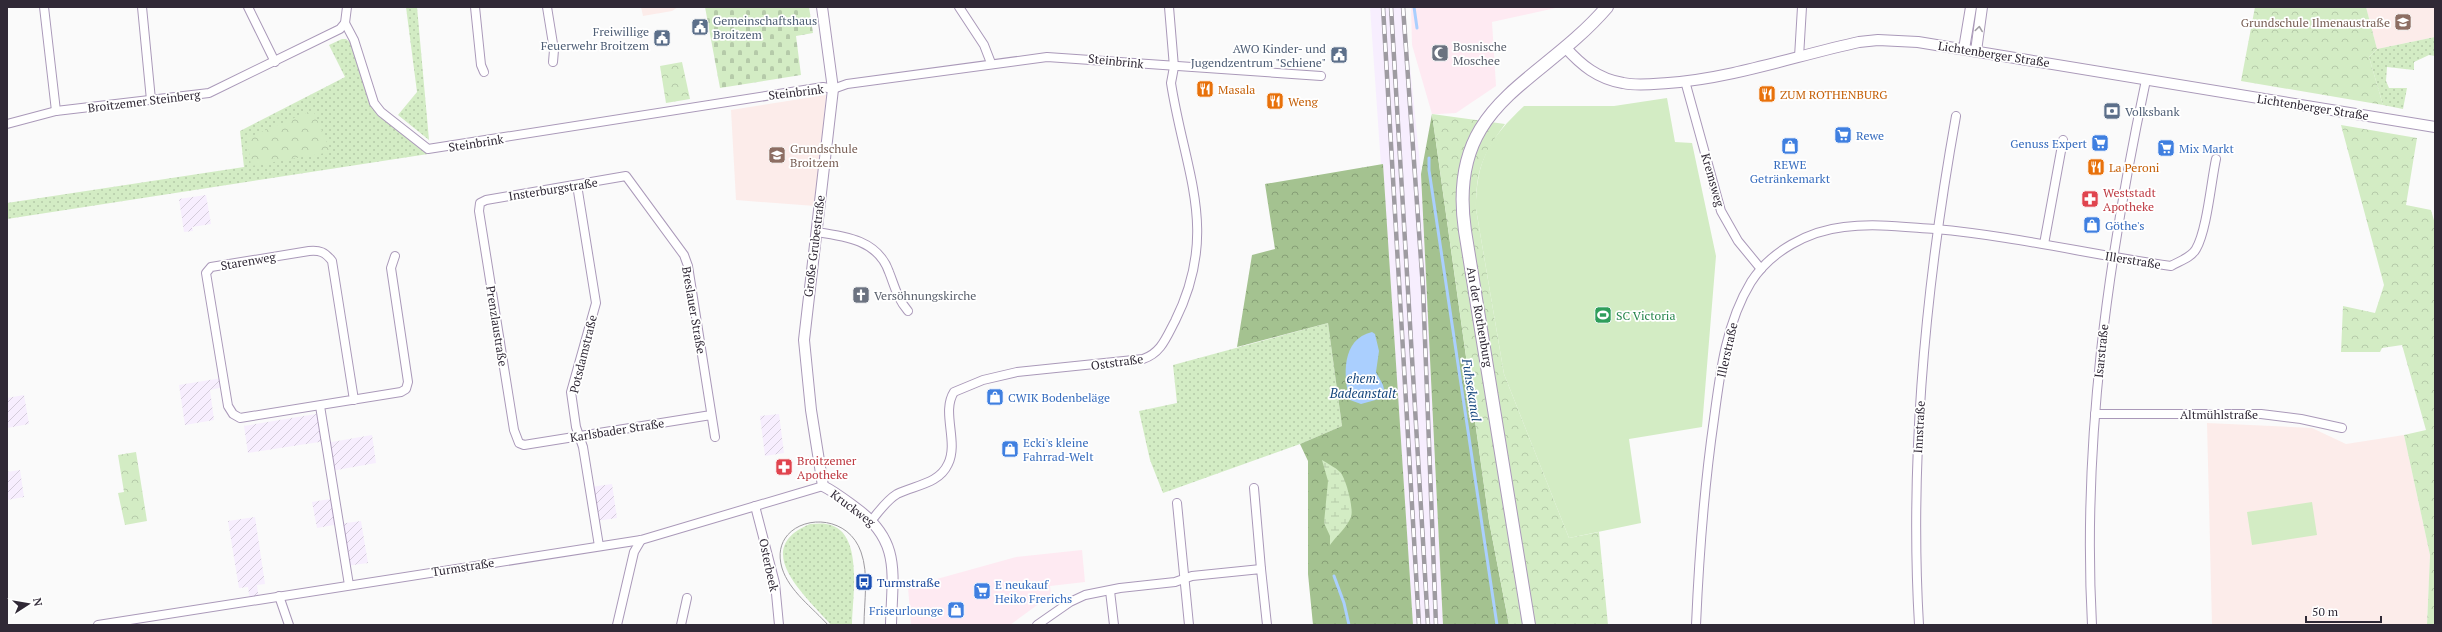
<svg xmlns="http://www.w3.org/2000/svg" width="2442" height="632" font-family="'PT Serif',serif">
<defs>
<pattern id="industrial-furrows" width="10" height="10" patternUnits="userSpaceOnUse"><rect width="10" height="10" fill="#f7eefe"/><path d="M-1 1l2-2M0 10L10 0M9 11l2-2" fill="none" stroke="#d4ccda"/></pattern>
<pattern id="grass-dots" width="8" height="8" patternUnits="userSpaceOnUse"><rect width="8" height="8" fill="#d3ecc4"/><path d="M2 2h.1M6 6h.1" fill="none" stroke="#b5caa9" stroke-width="1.8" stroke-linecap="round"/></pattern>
<pattern id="forest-crowns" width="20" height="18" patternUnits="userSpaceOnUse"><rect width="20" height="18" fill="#a4c290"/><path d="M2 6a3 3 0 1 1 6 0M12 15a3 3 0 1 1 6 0" fill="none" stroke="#869e76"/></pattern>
<pattern id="wetland-marsh" width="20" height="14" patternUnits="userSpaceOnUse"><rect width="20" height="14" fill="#d3ecc4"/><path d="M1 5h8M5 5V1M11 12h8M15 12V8" fill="none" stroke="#b5caa9"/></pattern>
<pattern id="cemetery-stones" width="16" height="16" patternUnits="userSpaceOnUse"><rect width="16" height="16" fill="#d3ecc4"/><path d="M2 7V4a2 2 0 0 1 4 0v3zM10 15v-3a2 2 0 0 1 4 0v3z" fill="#b5caa9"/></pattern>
<pattern id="park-crowns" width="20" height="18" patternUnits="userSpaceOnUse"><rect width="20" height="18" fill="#d3ecc4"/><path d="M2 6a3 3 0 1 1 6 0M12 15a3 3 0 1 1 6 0" fill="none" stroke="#b5caa9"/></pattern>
</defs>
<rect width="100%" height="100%" fill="#fafafa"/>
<g fill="#feeaf2">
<polygon points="1411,7 1560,7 1492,22 1496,86 1456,113 1439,114 1432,114 1412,45"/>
<polygon points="1082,550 1085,582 1050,586 1051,595 1010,625 911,625 908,587 1016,557"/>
</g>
<g fill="url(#industrial-furrows)">
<polygon points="206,195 211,224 192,227 193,231 184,232 179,199"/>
<polygon points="222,378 224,387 210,390 214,420 185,425 179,385"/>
<polygon points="24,395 29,424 7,428 7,398"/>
<polygon points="322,413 326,441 248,453 244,426"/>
<polygon points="779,414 784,453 765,456 760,416"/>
<polygon points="372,435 376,463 331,471 326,443"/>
<polygon points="20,470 24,497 7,500 7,472"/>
<polygon points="612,484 617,518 596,521 591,487"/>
<polygon points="335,498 339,524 361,521 368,563 346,566 339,524 317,528 312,502"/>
<polygon points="255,517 265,584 257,585 259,600 250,601 248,587 239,588 228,521"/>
</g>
<g fill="#fcecea">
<polygon points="641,7 678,7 672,11 643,16"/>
<polygon points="2366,7 2435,7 2435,37 2377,49"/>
<polygon points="826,95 815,206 736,200 731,110"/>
<polygon points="2207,423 2312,428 2346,444 2404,435 2430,555 2427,625 2212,625"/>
</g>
<polygon fill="#f7eefe" points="1370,7 1404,7 1421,174 1443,625 1413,625"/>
<g fill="url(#grass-dots)">
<polygon points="406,7 417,7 429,140 398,115 417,92"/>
<polygon points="2435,37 2435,56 2429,55 2414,62 2414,70 2387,67 2386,81 2389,88 2407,88 2403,109 2383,105 2369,57 2377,49"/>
<polygon points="342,39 346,39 351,43 373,108 428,154 7,219 7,203 244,167 240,131 345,77 329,45"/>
<polygon points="1328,323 1342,426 1300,444 1163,493 1150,460 1139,411 1177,403 1173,365"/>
<path d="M 810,524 C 815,524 821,523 826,524 C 865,529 852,598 852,625 L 831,625 C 807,597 749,549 810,524 Z"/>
</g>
<g fill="url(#forest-crowns)">
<polygon points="1432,114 1489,521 1509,625 1443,625 1421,174"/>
<polygon points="1383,164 1413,625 1313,625 1308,574 1308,461 1300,444 1342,426 1328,323 1237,347 1252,255 1275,249 1265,184"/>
</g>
<path fill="url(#wetland-marsh)" d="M 1322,460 C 1328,464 1335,467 1340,472 C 1346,478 1354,509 1351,517 C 1346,529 1337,535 1330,545 L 1330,536 L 1324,523 L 1328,481 Z"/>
<polygon fill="url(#cemetery-stones)" points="705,7 809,7 813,33 796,36 801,75 720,88"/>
<g fill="url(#park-crowns)">
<polygon points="2255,7 2366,7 2377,49 2369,57 2383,105 2241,81"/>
<polygon points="682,62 690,99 666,103 660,66"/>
<polygon points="313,110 331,152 251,166 247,138"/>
<path d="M 1432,114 L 1505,124 C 1482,156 1476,170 1476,209 L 1504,374 L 1569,538 L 1599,532 L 1608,625 L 1509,625 L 1489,521 Z"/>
<polygon points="2341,125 2417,138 2406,205 2431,210 2435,224 2435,625 2427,625 2430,555 2404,435 2426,430 2402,345 2382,348 2380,352 2341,352 2343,306 2375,313 2384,285"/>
<polygon points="136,452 147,521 125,525 118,493 124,492 118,455"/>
</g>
<g fill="#d3ecc4">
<path d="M 1667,98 L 1675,142 L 1692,143 L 1716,256 L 1702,427 L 1629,439 L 1641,523 L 1569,538 L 1504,374 L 1476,209 C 1476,160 1489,139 1524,106 L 1614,106 Z"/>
<polygon points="2312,502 2317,535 2252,545 2247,512"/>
</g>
<path fill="#aacffe" d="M 1372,332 L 1375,334 L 1379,351 L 1376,372 C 1380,381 1390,390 1379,399 L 1361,404 L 1350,400 C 1343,377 1341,339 1372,332 Z"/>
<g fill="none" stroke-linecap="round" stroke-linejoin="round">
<g stroke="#aacffe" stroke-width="3">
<polyline points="1414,7 1417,28"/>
<polyline points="1429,158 1429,170 1497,625"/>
<polyline points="1334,576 1344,603 1349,625"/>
</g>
<defs>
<g id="minor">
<polyline points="44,7 56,111"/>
<polyline points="142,7 151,100"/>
<polyline points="248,7 275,62"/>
<polyline points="475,7 481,65 484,72"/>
<polyline points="547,7 554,50 553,62"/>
<polyline points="959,7 984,45 991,63"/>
<polyline points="345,23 354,40 374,103 381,112 428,149 823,87 833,89 847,84 1047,57 1321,76"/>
<polyline points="1799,57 1802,7"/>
<polyline points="1685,81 1721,211 1738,241 1761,269"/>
<polyline points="7,124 56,111 209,93 340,29 345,23 347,7"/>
<polyline points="577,185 596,303 571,392 576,427 583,447 599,546"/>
<path d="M 816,232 C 845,236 878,240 889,272 C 895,287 897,298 908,311"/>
<polyline points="2044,244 2063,140"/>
<path d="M 354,400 L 332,261 C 325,252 320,250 309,251 L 211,267 L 206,273 L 228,406 L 233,414 L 240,418 L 401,392 L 406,389 L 408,382 L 391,268 L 395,256"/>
<polyline points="320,406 349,585"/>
<polyline points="2095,414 2261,414 2301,419 2342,428"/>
<polyline points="711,415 524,445 519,443 514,430 479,211 480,203 486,200 626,176 684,255 688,266 715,437"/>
<polyline points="1254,488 1261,569"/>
<polyline points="1177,503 1189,625"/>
<polyline points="755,506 775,583 779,625"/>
<path d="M 872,520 C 879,511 887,500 897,494 C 915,485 939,484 948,464 C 959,442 941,412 954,392 L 983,380 L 1017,372 L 1143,359 C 1161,353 1166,338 1175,321 C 1220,231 1185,173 1171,83 L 1174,67 L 1169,7"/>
<polyline points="1110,591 1114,625"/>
<polyline points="279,596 289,625"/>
<polyline points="98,625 641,540 823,486"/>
<polyline points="617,625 634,552 641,540"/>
<polyline points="681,625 687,598"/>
<polyline points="1037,625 1070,602 1085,595 1120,588 1175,582 1192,576 1261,569 1267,625"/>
<path d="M 1696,625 C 1699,556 1704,488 1714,419 C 1720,373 1726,323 1751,282 C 1771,251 1808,231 1844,227 C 1874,223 1905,227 1935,229 C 2015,236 2092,255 2171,266 C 2179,261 2191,258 2196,249 C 2207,230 2211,182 2216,159"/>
<path d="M 1919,625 C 1909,455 1926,283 1956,116"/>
<path d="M 2092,625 C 2082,442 2108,259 2146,80"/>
</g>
<g id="tertiary">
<path d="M 822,7 L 833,89 L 804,340 L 811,410 L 823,486 C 835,492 845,500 856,508 C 902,542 892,574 891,625"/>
<path d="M 1565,47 C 1581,65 1598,79 1623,83 C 1637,86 1653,84 1668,83 C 1733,78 1795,56 1859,42 L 1878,40 L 1918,42 L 2435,127"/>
<polyline points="1964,49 1971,7"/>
<polyline points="1976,51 1982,7"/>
</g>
<path id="secondary" d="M 1529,625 L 1465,231 C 1446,102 1538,87 1607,7"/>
</defs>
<use href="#minor" stroke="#aa99b9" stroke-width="10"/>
<use href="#tertiary" stroke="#aa99b9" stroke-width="12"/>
<use href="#secondary" stroke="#aa99b9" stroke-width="14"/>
<use href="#minor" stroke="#fff" stroke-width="8"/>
<use href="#tertiary" stroke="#fff" stroke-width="10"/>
<use href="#secondary" stroke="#fff" stroke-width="12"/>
<path stroke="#9e9ba1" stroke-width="1" d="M 828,625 C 813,608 789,591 782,568 C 767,518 844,503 861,552 C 869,574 864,602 864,625"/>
<defs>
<g id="rail">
<polyline points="1383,7 1419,625"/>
<polyline points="1391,7 1428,625"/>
<polyline points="1403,7 1423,288 1436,625"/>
</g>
</defs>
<use href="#rail" stroke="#9e9ba1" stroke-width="4.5"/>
<use href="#rail" stroke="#fff" stroke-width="3" stroke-dasharray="9" stroke-linecap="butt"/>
</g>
<defs><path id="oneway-chevron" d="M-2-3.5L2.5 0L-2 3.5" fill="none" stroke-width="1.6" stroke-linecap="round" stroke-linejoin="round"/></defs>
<use stroke="#a29fa5" href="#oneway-chevron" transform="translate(1979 29) rotate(-82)"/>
<defs>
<symbol id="school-square" viewBox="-11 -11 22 22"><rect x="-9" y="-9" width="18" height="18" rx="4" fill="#8d6e63" stroke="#fff"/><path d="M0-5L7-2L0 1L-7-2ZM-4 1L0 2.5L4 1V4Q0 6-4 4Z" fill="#fff"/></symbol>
<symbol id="civic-square" viewBox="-11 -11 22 22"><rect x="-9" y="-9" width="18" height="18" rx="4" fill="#5c6f8a" stroke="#fff"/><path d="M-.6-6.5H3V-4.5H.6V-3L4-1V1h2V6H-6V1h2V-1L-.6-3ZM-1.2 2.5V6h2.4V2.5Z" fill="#fff"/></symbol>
<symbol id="mosque-square" viewBox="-11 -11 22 22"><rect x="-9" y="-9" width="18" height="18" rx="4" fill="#6b7280" stroke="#fff"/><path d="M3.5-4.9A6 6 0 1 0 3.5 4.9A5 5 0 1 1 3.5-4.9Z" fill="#fff"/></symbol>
<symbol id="restaurant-square" viewBox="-11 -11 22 22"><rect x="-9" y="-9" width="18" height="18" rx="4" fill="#e8710a" stroke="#fff"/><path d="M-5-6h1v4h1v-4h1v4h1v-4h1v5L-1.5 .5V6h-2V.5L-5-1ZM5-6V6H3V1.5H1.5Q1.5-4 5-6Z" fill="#fff"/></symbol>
<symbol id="bank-square" viewBox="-11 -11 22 22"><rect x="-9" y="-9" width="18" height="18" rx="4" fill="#5c6f8a" stroke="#fff"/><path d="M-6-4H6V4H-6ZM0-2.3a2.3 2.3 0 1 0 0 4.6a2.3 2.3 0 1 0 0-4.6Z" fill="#fff"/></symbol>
<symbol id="supermarket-square" viewBox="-11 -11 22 22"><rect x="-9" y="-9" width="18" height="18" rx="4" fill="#3f7fe0" stroke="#fff"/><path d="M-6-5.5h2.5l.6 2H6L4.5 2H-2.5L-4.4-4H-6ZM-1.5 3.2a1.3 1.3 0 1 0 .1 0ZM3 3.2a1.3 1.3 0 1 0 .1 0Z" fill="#fff"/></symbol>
<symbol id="shop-square" viewBox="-11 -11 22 22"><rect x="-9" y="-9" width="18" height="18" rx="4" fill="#3f7fe0" stroke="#fff"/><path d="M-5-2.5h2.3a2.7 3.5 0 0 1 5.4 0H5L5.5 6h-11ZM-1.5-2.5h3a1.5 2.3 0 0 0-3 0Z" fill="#fff"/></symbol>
<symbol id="pharmacy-square" viewBox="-11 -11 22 22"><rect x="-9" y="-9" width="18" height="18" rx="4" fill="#e0444e" stroke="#fff"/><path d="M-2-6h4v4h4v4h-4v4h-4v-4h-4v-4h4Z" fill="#fff"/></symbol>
<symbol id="church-square" viewBox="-11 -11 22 22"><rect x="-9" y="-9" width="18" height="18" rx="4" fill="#6b7280" stroke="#fff"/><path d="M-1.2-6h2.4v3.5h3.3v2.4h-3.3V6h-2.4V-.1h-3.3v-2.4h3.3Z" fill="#fff"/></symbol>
<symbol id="stadium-square" viewBox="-11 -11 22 22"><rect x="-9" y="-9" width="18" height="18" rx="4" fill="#2e9e5b" stroke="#fff"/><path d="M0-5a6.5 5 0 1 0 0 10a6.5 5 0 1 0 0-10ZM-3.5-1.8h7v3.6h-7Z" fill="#fff"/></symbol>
<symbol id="bus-square" viewBox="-11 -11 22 22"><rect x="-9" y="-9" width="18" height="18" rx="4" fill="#1a4fb4" stroke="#fff"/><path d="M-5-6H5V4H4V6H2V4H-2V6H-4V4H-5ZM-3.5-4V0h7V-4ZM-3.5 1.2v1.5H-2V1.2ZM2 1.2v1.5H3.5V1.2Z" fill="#fff"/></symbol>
</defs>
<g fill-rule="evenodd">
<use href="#school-square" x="2393" y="12" width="20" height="20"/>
<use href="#civic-square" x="690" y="17" width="20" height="20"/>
<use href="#civic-square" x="652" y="28" width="20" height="20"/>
<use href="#mosque-square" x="1430" y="43" width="20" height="20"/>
<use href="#civic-square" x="1329" y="45" width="20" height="20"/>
<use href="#restaurant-square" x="1195" y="79" width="20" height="20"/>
<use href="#restaurant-square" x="1757" y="84" width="20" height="20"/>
<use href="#restaurant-square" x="1265" y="91" width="20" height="20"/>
<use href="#bank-square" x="2102" y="101" width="20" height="20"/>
<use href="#supermarket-square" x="1833" y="125" width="20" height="20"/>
<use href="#supermarket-square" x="2090" y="133" width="20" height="20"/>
<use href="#shop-square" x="1780" y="136" width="20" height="20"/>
<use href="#supermarket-square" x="2156" y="138" width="20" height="20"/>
<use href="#school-square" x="767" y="145" width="20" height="20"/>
<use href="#restaurant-square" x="2086" y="157" width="20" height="20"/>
<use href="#pharmacy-square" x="2080" y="189" width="20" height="20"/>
<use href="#shop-square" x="2082" y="215" width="20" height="20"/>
<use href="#church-square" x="851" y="285" width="20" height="20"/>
<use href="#stadium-square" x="1593" y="305" width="20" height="20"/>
<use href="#shop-square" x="985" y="387" width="20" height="20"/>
<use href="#shop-square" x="1000" y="439" width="20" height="20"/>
<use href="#pharmacy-square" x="774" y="457" width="20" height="20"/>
<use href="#bus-square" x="854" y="572" width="20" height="20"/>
<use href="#supermarket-square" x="972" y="581" width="20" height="20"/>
<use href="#shop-square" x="946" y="600" width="20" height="20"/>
</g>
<g text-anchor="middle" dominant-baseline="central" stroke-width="3.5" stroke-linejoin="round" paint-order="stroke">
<g font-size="12" fill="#4e5e75" stroke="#fff" text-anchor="start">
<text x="713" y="20">Gemeinschaftshaus<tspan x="713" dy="14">Broitzem</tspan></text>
<text x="649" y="31" text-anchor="end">Freiwillige<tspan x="649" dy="14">Feuerwehr Broitzem</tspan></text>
<text x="1326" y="48" text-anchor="end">AWO Kinder- und<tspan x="1326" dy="14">Jugendzentrum "Schiene"</tspan></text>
<text x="2125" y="111">Volksbank</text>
</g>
<g font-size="12" fill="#785e54" stroke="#fff" text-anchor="end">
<text x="2390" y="22">Grundschule Ilmenaustraße</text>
<text x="790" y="148" text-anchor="start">Grundschule<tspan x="790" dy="14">Broitzem</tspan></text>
</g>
<g font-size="12" fill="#5b616d" stroke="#fff" text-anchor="start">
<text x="1453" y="46">Bosnische<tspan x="1453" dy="14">Moschee</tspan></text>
<text x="874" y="295">Versöhnungskirche</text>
</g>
<g font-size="12" fill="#302936" stroke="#fff">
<text transform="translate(1994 54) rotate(9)">Lichtenberger Straße</text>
<text transform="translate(1116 61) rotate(6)">Steinbrink</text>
<text transform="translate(796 92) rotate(-7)">Steinbrink</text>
<text transform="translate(144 101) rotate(-7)">Broitzemer Steinberg</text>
<text transform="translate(2313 107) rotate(9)">Lichtenberger Straße</text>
<text transform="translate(476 143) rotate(-9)">Steinbrink</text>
<text transform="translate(1713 180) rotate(74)">Kremsweg</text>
<text transform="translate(553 189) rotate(-9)">Insterburgstraße</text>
<text transform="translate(814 246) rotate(-83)">Große Grubestraße</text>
<text transform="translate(2133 260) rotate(9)">Illerstraße</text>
<text transform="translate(248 261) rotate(-10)">Starenweg</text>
<text transform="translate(694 310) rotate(80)">Breslauer Straße</text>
<text transform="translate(1480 317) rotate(80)">An der Rothenburg</text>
<text transform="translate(497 326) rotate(81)">Prenzlaustraße</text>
<text transform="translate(1727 350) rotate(-77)">Illerstraße</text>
<text transform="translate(2101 351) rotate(-84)">Isarstraße</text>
<text transform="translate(583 354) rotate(-76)">Potsdamstraße</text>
<text transform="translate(1117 362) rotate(-8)">Oststraße</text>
<text x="2219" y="414">Altmühlstraße</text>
<text transform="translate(1919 427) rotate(-87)">Innstraße</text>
<text transform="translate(617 430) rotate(-9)">Karlsbader Straße</text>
<text transform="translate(853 508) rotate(37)">Kruckweg</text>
<text transform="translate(769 565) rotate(78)">Osterbeek</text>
<text transform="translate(463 567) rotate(-9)">Turmstraße</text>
</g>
<g font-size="12" fill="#c56008" stroke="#fff" text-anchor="start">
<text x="1218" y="89">Masala</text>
<text x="1780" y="94">ZUM ROTHENBURG</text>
<text x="1288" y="101">Weng</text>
<text x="2109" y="167">La Peroni</text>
</g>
<g font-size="12" fill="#366cbe" stroke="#fff" text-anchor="start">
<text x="1856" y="135">Rewe</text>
<text x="2087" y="143" text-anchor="end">Genuss Expert</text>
<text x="2179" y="148">Mix Markt</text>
<text x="1790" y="164" text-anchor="middle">REWE<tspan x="1790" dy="14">Getränkemarkt</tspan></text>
<text x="2105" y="225">Göthe's</text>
<text x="1008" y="397">CWIK Bodenbeläge</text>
<text x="1023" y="442">Ecki's kleine<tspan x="1023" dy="14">Fahrrad-Welt</tspan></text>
<text x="995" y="584">E neukauf<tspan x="995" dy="14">Heiko Frerichs</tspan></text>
<text x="943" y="610" text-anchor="end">Friseurlounge</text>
</g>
<g font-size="12" fill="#be3a42" stroke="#fff" text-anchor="start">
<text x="2103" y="192">Weststadt<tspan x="2103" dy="14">Apotheke</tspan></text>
<text x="797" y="460">Broitzemer<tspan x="797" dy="14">Apotheke</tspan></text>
</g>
<g font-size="12" fill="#27864d" stroke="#fff" text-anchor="start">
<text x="1616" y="315">SC Victoria</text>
</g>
<g font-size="12" fill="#164399" stroke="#fff" text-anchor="start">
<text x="877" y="582">Turmstraße</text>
</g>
<g font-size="13" font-style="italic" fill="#15467d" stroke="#fff">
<text x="1363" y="378">ehem.<tspan x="1363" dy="15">Badeanstalt</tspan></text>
<text transform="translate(1472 390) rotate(81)">Fuhsekanal</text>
</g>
</g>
<rect width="2442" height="632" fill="none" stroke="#302936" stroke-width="16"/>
<g transform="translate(28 604) rotate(78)" stroke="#ffffff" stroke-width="3" paint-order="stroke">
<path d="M0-3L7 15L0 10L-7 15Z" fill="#302936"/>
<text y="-6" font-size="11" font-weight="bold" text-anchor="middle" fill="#302936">N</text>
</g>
<path d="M2306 616v6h75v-6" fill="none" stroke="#302936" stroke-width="2"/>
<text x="2312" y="616" font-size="12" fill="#302936" stroke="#ffffff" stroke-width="3" paint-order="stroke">50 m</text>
</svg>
